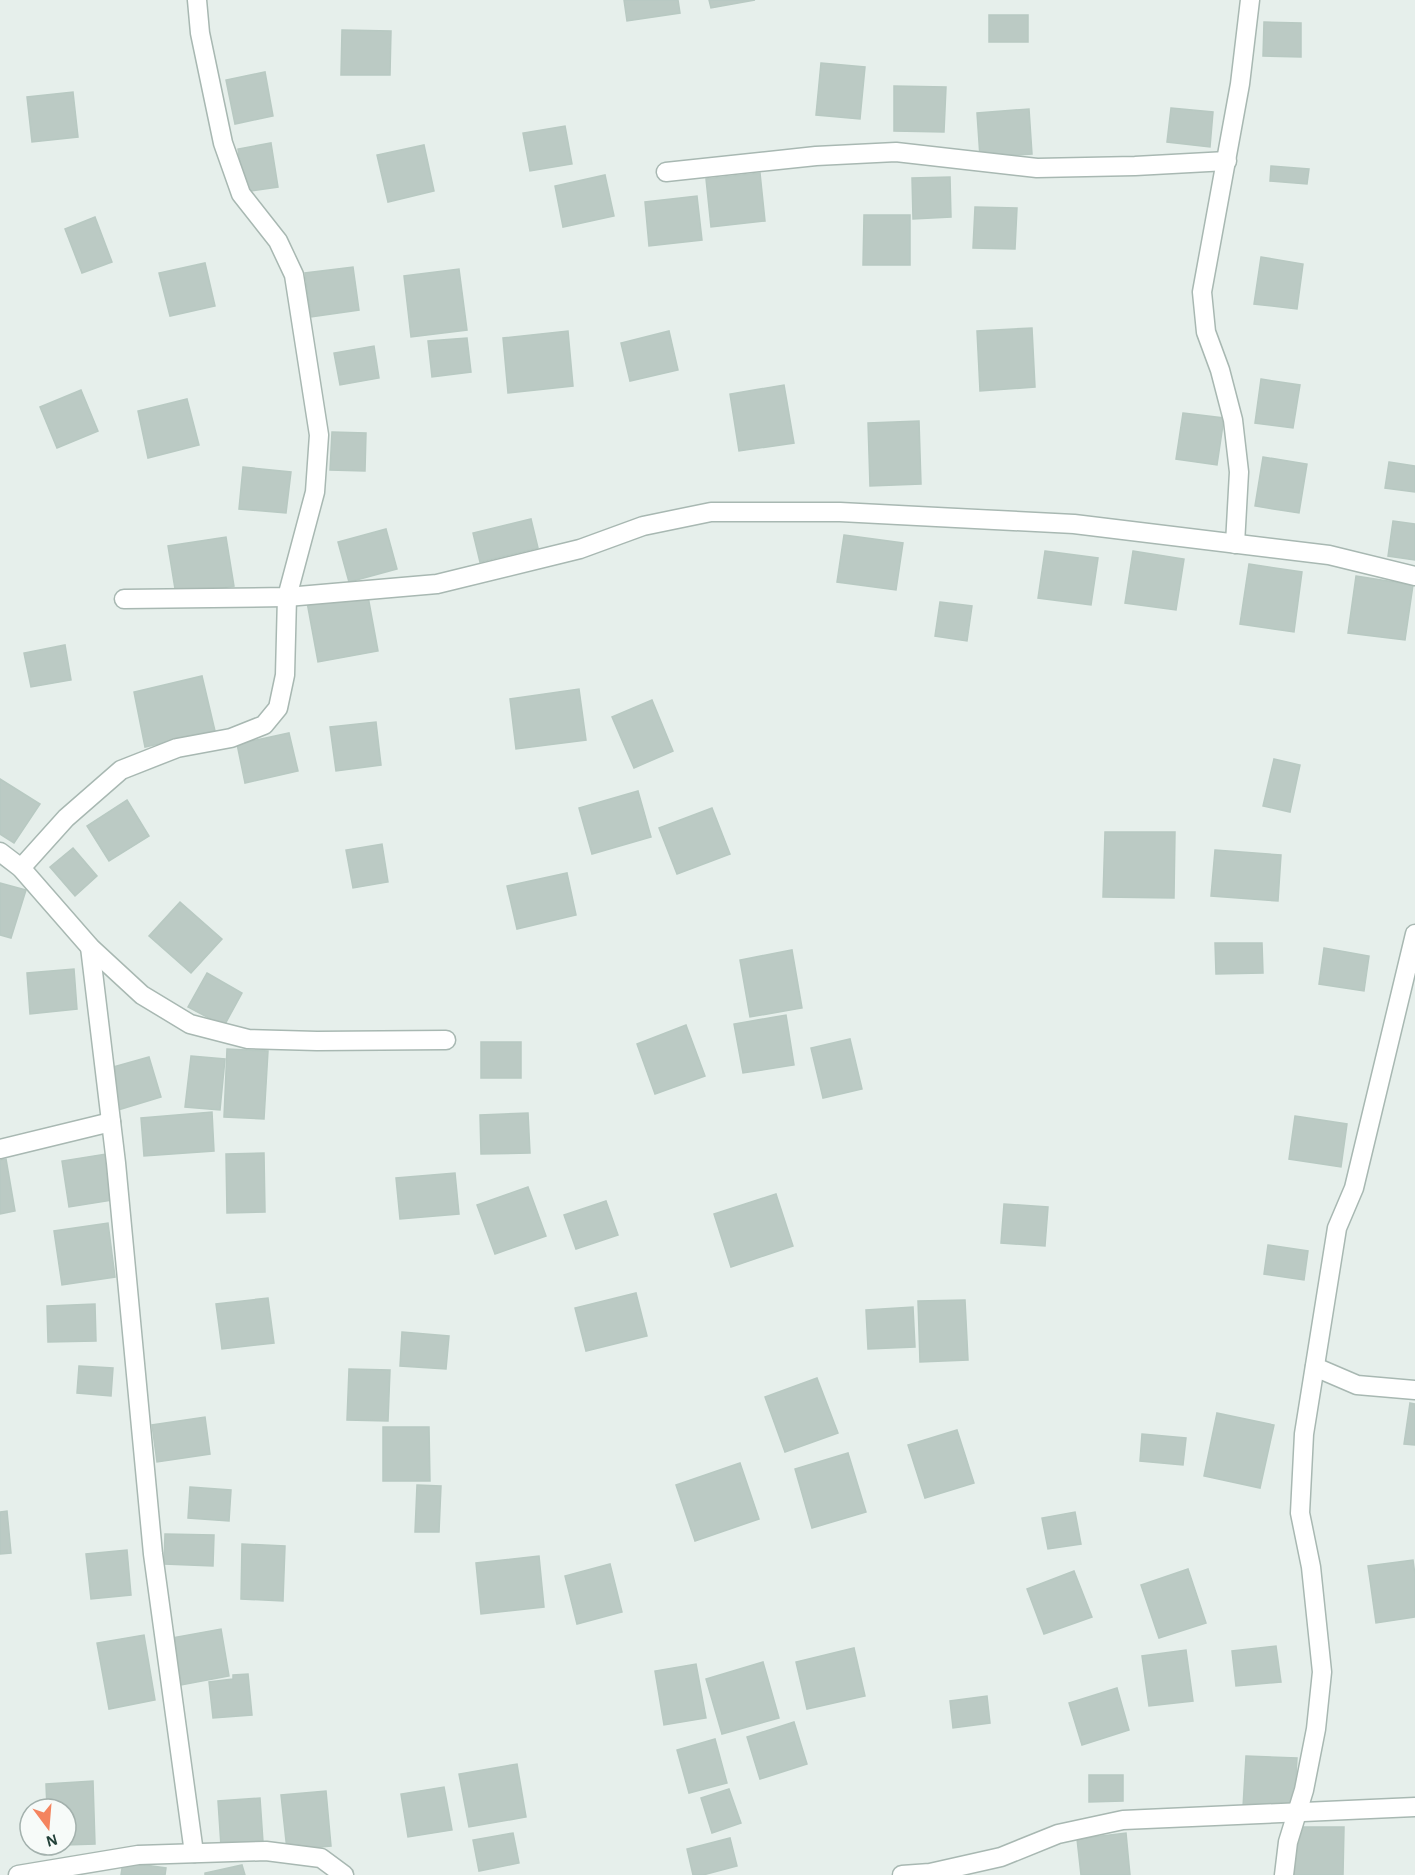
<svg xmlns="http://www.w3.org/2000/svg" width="1415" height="1875" font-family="'Alegreya Sans',sans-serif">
<rect width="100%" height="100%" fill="#e6efeb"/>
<g fill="#bbcac4" stroke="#b8c9c2" stroke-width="1.5">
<polygon points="624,0 678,0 680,13 627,21"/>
<polygon points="709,0 755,0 711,8"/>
<rect x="989" y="15" width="39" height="27"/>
<polygon points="1264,22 1301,23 1301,57 1263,56"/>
<polygon points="342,30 391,31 390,75 341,75"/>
<polygon points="821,63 865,67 860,119 816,115"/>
<polygon points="265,72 273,116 235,124 226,80"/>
<polygon points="894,86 946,87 944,132 894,131"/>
<polygon points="73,92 78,137 32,142 27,97"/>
<polygon points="1171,108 1213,112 1210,147 1167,142"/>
<polygon points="1029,109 1032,154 980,157 977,113"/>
<polygon points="565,126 572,164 530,171 523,133"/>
<polygon points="271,143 278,187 244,192 238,149"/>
<polygon points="424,145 434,191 388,202 377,155"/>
<polygon points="1271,166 1309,169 1307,184 1270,181"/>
<polygon points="760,173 765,221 711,227 706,179"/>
<polygon points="605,175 614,216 563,227 555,186"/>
<polygon points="950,177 951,217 913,219 912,178"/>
<polygon points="697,196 702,240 649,246 645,202"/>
<polygon points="975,207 1017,208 1015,249 973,248"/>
<polygon points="864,215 910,215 910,265 863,265"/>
<polygon points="95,217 112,262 82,273 65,229"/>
<polygon points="1261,257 1303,264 1297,309 1254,304"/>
<polygon points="205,263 215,306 170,316 159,273"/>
<polygon points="353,267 359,310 311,317 305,273"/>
<polygon points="459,269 467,330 411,337 404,276"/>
<polygon points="1032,328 1035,387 980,391 977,331"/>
<polygon points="568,331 573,386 508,393 503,338"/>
<polygon points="669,331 678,370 630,381 621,343"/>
<polygon points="467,338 471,372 432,377 428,341"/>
<polygon points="374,346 379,378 340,385 334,353"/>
<polygon points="1261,379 1300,385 1293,428 1255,423"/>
<polygon points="784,385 794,443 739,451 730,394"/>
<polygon points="81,390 98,431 57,448 40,407"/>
<polygon points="187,399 199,445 148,458 138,411"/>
<polygon points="1183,413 1224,418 1217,465 1176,459"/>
<polygon points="919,421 921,484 870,486 868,423"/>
<polygon points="332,432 366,433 365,471 330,470"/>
<polygon points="1263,457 1307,464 1299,513 1255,506"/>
<polygon points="1389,462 1415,466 1415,492 1385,488"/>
<polygon points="243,467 291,472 286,513 239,509"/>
<polygon points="531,519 538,548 480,562 473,533"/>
<polygon points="1393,521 1415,524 1415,560 1388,556"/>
<polygon points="386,529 397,569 349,582 338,542"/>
<polygon points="844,535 903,543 896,590 837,582"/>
<polygon points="226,537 234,586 176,595 168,546"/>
<polygon points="1045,551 1098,558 1091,605 1038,598"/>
<polygon points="1133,551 1184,559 1176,610 1125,603"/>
<polygon points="1249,564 1302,572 1294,632 1240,624"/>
<polygon points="1356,576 1413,585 1405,640 1348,633"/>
<polygon points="367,591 378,651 318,662 307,602"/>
<polygon points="940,602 972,606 967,641 935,636"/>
<polygon points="65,645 71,680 31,687 24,653"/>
<polygon points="202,676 215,731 145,747 134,692"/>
<polygon points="579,689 586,740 516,749 510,699"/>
<polygon points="652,700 673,751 634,768 612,717"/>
<polygon points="376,722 381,765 336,771 330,727"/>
<polygon points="289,733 298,771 245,783 237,744"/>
<polygon points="1274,759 1300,765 1290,812 1263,806"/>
<polygon points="0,779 40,804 14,843 0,834"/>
<polygon points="638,791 651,837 592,854 579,808"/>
<polygon points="127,800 149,836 109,861 87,826"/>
<polygon points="712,808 730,854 677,874 659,828"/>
<polygon points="1105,832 1175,832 1174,898 1103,897"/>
<polygon points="382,844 388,882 353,888 346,850"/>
<polygon points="73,848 97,876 75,896 50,867"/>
<polygon points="1215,850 1281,855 1278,901 1211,896"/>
<polygon points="567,873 576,915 517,929 507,886"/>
<polygon points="0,883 26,890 11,938 0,935"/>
<polygon points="180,902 222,939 191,973 149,936"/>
<polygon points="1215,943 1262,943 1263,973 1216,974"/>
<polygon points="1324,948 1369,956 1364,991 1319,984"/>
<polygon points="792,950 802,1008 750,1017 740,960"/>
<polygon points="74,969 77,1009 30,1014 27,973"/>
<polygon points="207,973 242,993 224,1026 188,1007"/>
<polygon points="786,1015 794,1065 743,1073 734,1024"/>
<polygon points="686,1025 705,1076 655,1094 637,1044"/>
<polygon points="850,1039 862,1089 823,1098 811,1048"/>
<rect x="481" y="1042" width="40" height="36"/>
<polygon points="227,1049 268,1051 264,1119 224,1117"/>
<polygon points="191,1056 225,1059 220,1110 185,1107"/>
<polygon points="149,1057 161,1097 118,1110 106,1069"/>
<polygon points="212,1112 214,1151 144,1156 141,1118"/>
<polygon points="528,1113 530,1153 481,1154 480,1115"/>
<polygon points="1295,1116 1347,1124 1341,1167 1289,1159"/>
<polygon points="264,1153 265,1212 227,1213 226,1154"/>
<polygon points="106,1154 113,1200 69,1207 62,1161"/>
<polygon points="6,1159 15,1211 0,1214 0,1160"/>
<polygon points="455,1173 459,1214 400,1219 396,1178"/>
<polygon points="528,1187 546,1236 495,1254 477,1205"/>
<polygon points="776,1194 793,1246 731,1267 714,1214"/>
<polygon points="606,1201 618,1235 576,1249 564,1215"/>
<polygon points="1004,1204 1048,1207 1045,1246 1001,1243"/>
<polygon points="108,1223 115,1277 62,1285 54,1231"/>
<polygon points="1268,1245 1308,1251 1304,1280 1264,1274"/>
<polygon points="636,1293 647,1336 586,1351 575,1308"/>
<polygon points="268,1298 274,1343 222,1349 216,1304"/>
<polygon points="965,1300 968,1360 920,1362 918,1301"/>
<polygon points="95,1304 96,1341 48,1342 47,1306"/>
<polygon points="913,1307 915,1347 868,1349 866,1310"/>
<polygon points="402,1332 449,1336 446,1369 400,1366"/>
<polygon points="79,1366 113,1368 111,1396 77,1393"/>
<polygon points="349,1369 390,1370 388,1421 347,1420"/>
<polygon points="817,1378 838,1433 785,1452 765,1397"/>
<polygon points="1410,1403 1415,1404 1415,1445 1404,1444"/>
<polygon points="1217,1413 1274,1425 1260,1488 1204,1476"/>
<polygon points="205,1417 210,1454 157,1462 152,1425"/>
<polygon points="383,1427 429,1427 430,1481 383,1481"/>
<polygon points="957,1430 974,1483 925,1498 908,1445"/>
<polygon points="1142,1434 1186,1438 1183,1465 1140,1461"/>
<polygon points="848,1453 866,1512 812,1528 795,1469"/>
<polygon points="740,1463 759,1519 695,1541 676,1485"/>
<polygon points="417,1485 441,1486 439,1532 415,1532"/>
<polygon points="190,1487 231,1490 229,1521 188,1518"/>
<polygon points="7,1511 11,1553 0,1554 0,1512"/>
<polygon points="1075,1512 1081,1544 1048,1549 1042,1518"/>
<polygon points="165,1534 214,1535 213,1566 164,1564"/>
<polygon points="242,1544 285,1546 283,1601 241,1599"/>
<polygon points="127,1550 131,1595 91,1599 86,1554"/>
<polygon points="539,1556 544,1607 481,1614 476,1563"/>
<polygon points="1413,1560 1415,1575 1415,1617 1376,1623 1368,1566"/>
<polygon points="610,1564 622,1612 577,1624 565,1576"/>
<polygon points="1188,1569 1206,1623 1159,1638 1141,1585"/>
<polygon points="1074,1571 1092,1617 1044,1634 1027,1589"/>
<polygon points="221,1629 229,1676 176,1686 166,1639"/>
<polygon points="144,1635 155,1700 109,1709 97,1643"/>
<polygon points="1276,1646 1281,1682 1236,1686 1232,1651"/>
<polygon points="854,1648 865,1696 807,1709 796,1662"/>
<polygon points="1186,1650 1193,1701 1149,1706 1142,1656"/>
<polygon points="763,1662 779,1718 722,1734 706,1679"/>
<polygon points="696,1664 706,1718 664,1725 655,1671"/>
<polygon points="248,1674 252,1715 213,1718 209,1682 233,1679 233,1675"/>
<polygon points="1117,1688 1129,1730 1082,1745 1069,1703"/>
<polygon points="987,1696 990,1723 953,1728 950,1701"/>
<polygon points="794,1722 807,1764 760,1779 747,1737"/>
<polygon points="715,1739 727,1783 689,1793 677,1750"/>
<polygon points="1246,1756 1297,1758 1294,1809 1243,1807"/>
<polygon points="517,1764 526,1817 469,1827 459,1774"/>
<polygon points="1089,1775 1123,1775 1123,1801 1089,1802"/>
<polygon points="93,1781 95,1844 66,1845 66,1809 47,1809 46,1784"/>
<polygon points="444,1787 452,1830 408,1837 401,1794"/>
<polygon points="729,1789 741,1823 712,1833 701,1798"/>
<polygon points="326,1791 331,1846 287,1850 281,1795"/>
<polygon points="260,1798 263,1842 221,1846 218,1801"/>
<polygon points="1295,1827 1344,1827 1343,1875 1294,1875"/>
<polygon points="513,1833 519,1863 479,1871 473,1840"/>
<polygon points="1126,1833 1130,1875 1081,1875 1077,1839"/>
<polygon points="730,1838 737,1866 703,1875 693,1875 687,1849"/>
<polygon points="123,1862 166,1868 165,1875 121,1875"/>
<polygon points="242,1865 245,1875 205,1875 205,1873"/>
</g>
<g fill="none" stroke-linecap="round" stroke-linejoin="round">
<defs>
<g id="minor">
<polyline points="666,172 816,156 896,152 1037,168 1135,166 1227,161"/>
<polyline points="1235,544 1239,472 1233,420 1220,370 1206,332 1202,292 1240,84 1250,0"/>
<polyline points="124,599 287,597 437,584 580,549 643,526 711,512 840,512 1074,524 1329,555 1415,576"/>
<polyline points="0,852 21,868 90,947 142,995 190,1024 248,1039 317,1041 446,1040"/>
<polyline points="21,868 66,818 121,770 177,748 231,738 264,725 278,708 285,675 287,597 315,492 319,435 294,275 278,241 241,194 223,143 200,33 197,0"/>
<polyline points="90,947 116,1163 153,1554 194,1853"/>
<polyline points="0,1149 111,1122"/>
<polyline points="1315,1367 1357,1385 1415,1390"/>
<polyline points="18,1875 138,1855 266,1851 321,1858 344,1875"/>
<polyline points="902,1875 930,1873 1001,1857 1058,1834 1123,1820 1415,1807"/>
<polyline points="1284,1875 1288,1842 1304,1790 1316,1729 1322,1672 1311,1567 1300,1513 1304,1434 1337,1228 1354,1188 1415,934"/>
</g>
</defs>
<use href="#minor" stroke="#a8b8b2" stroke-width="21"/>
<use href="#minor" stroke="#fff" stroke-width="18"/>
</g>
<g transform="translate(48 1827) rotate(164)"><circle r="28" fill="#f7fbf9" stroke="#a3b1ad" stroke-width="1.5"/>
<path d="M0-4.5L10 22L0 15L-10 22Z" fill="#f4845f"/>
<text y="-9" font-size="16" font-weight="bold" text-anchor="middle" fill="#24423a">N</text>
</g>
</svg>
